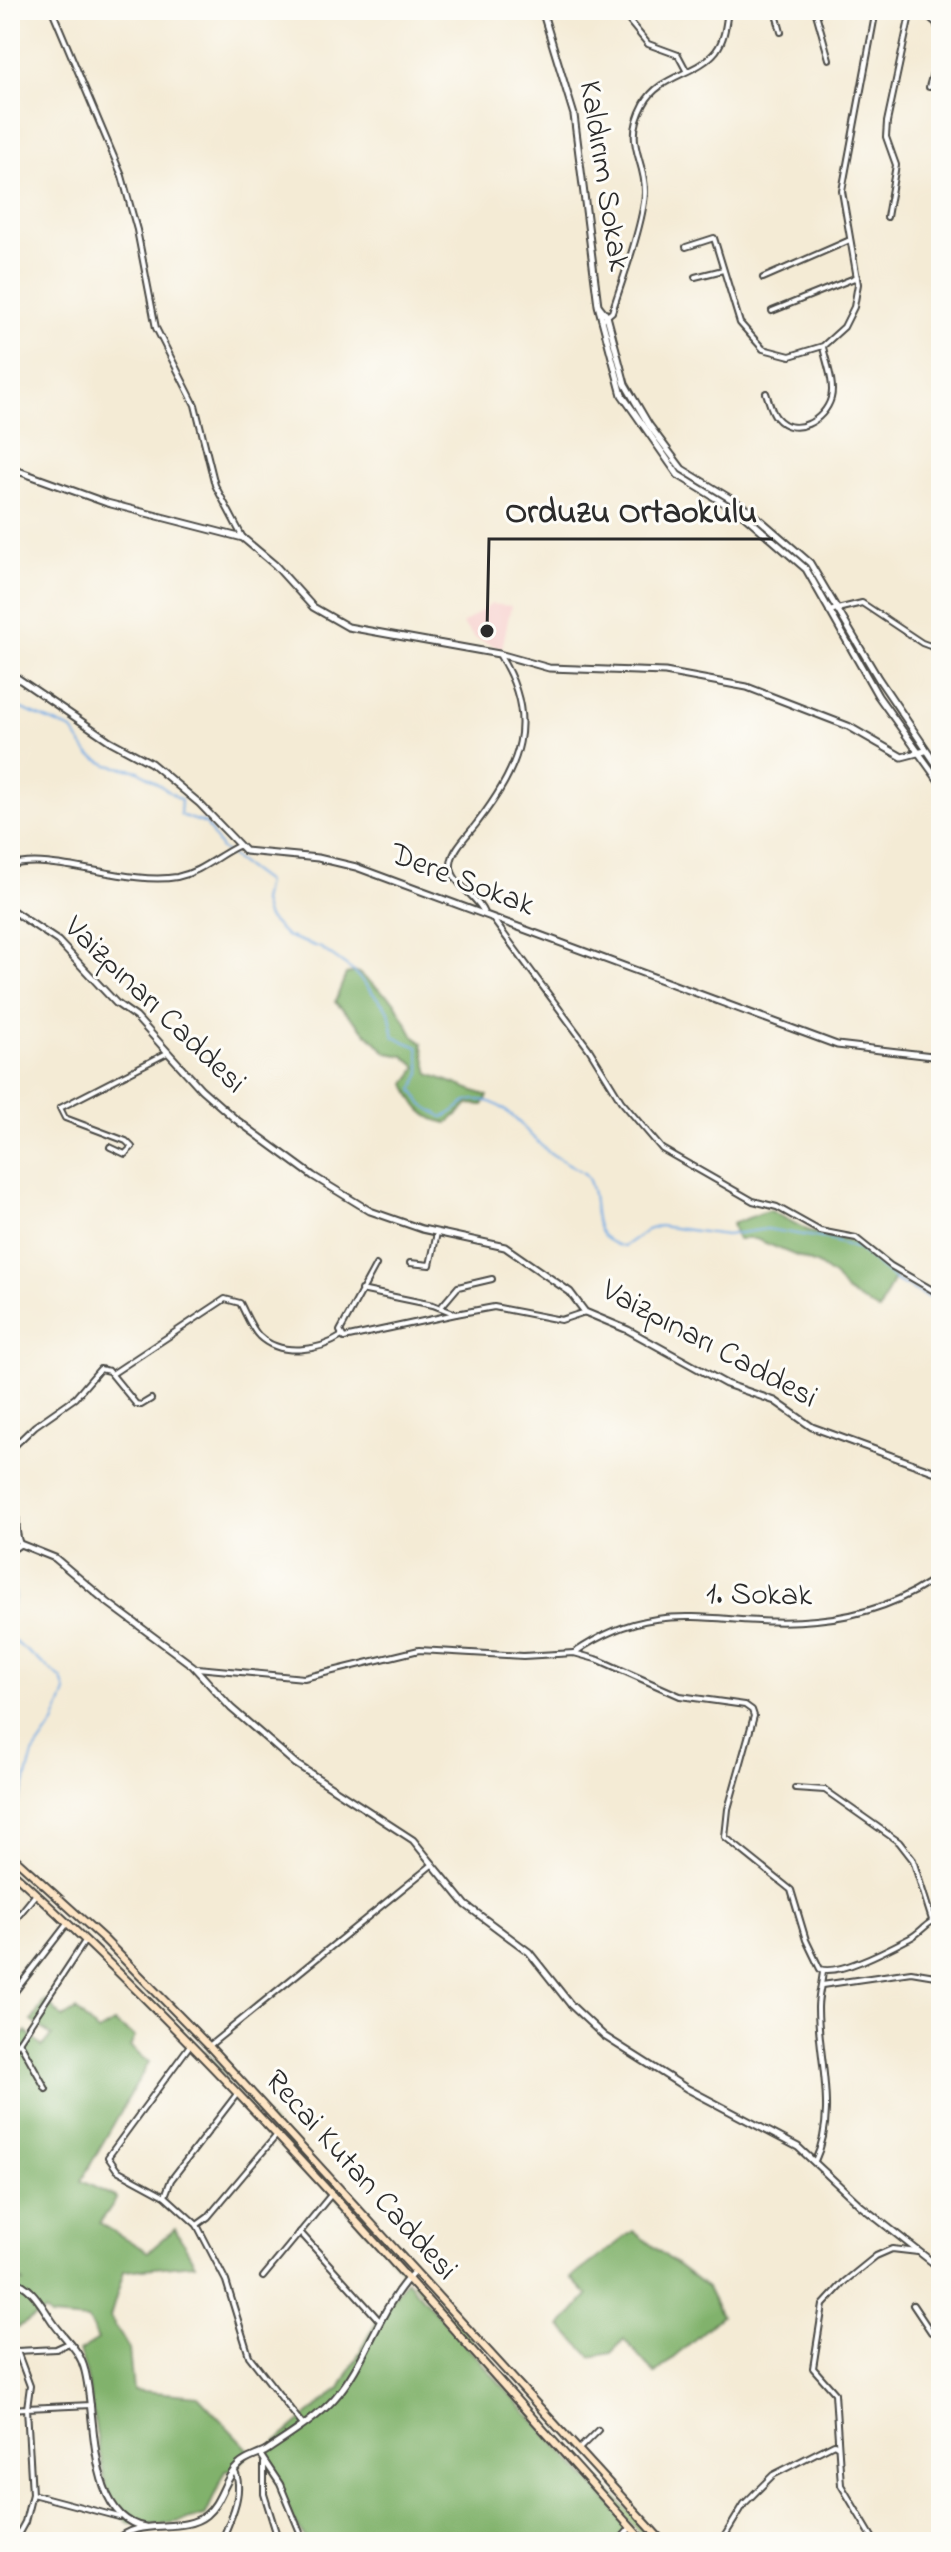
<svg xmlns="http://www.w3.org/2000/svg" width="951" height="2552" font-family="'Indie Flower',sans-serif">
<rect width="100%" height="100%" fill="#fdfcf7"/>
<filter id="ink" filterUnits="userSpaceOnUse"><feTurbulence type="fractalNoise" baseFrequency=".0125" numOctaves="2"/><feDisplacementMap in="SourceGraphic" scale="16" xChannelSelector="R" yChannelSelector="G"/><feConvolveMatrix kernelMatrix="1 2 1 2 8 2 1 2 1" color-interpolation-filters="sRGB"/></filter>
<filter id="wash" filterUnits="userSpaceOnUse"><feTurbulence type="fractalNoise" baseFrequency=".006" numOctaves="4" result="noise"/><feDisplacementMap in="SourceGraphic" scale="32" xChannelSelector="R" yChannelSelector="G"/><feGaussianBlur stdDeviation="1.8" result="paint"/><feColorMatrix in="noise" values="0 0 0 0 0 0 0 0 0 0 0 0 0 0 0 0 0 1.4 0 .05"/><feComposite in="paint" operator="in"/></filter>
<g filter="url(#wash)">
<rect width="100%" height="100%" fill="#f4ebd5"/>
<polygon fill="#f7d0ce" points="491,604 511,606 502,649 475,638 462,624"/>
<g fill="#a2cf7c" stroke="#667d54" stroke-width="2">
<polygon points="204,2050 408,2270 405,2273 211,2061"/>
<polygon points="416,2279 656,2542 649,2542 413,2282"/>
</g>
<g fill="#81b26c" stroke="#566e4c" stroke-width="2">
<path d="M 357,972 L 395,1002 L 413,1035 L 422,1043 L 429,1074 L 488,1096 L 483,1105 L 469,1104 L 448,1123 C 424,1120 414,1105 406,1084 L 417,1067 L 404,1056 L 387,1053 L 335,1002 L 346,974 Z"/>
<polygon points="769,1210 811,1232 854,1242 896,1274 879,1311 846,1292 835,1277 818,1265 756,1239 737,1239 732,1224"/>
<polygon points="45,2000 63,2018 76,2010 98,2032 114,2023 135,2037 130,2047 149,2062 81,2181 117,2198 100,2223 148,2252 175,2229 195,2264 124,2271 110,2317 129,2349 133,2390 198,2396 251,2452 234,2470 226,2471 205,2516 162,2525 129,2524 107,2495 86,2372 79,2352 98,2340 88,2320 50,2317 45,2312 10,2331 10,2278 24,2283 10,2271 10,2054 26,2031 42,2047 52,2036 32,2021"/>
<polygon points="633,2231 707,2288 721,2316 655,2374 624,2339 611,2353 591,2357 561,2326 588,2296 571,2278"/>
<polygon points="406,2280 631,2527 620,2542 307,2542 292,2518 265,2451 340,2388 378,2319"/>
</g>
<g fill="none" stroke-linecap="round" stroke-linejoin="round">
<g stroke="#76ace4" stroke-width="2">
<path d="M 10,704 L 72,730 L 89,755 L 108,765 L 139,771 L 181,800 L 180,815 L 206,824 L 221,849 L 266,882 L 262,902 L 266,916 L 286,936 L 321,948 L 353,971 L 389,1011 L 394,1037 L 418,1047 L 421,1073 L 413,1090 L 423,1105 L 443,1117 C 456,1114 462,1100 475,1100 C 508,1098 526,1136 549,1152 C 561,1161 575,1166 586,1175 C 603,1201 582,1236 623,1247 L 647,1230 L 659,1226 L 726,1235 L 767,1229 L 827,1239 L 858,1249 L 895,1280 L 941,1304"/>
<polyline points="10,1577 15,1595 10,1614"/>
<polyline points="10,1638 62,1679 66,1692 54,1724 33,1754 23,1792 10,1820"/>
</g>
</g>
</g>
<g filter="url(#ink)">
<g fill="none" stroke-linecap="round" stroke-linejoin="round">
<defs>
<g id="minor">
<polyline points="52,10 122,176 137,230 156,328 195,405 215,485 243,538"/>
<polyline points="620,10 648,44 678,55 686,70"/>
<polyline points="775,10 781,32"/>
<polyline points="815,10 829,59"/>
<polyline points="921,10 936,23 941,37"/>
<polyline points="929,87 941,44"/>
<polyline points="887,217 896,165 886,137 887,122 911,10"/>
<polyline points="686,247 714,238 740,323 763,349 790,356 823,346 844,327 854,307 858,284 842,191 876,10"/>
<polyline points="695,277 723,270"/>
<polyline points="763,278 850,240"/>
<polyline points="772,311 857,277"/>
<path d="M 602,320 L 612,312 C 622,281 643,224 645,193 C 646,158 622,145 644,104 C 659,75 697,75 716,51 C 725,39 726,24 728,10"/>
<path d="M 766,393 C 769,401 771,411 776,417 C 794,439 825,420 831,398 C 835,383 826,362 823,347"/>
<polyline points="829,611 862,603 922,643 941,650"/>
<path d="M 10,866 C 51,852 126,886 177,877 C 201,872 217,856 238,846"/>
<path d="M 484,913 C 478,896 449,882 451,864 C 452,849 469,834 477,823 C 520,767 540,720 500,656"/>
<polyline points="492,918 589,1049 621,1101 662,1149 753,1201 777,1207 820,1231 856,1238 891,1266 941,1295"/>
<polyline points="110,1147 125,1154 132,1147 126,1141 65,1118 60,1108 167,1053"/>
<polyline points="410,1263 430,1265 437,1233"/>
<polyline points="361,1290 433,1305 456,1314 344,1338 340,1331 376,1265"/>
<polyline points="441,1307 458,1287 492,1279"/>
<polyline points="456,1314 494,1307 561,1320 585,1312"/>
<path d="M 112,1374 L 225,1299 L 240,1303 C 245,1312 251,1328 259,1336 C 281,1357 319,1351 342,1336"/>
<polyline points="10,1450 35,1426 75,1398 100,1369 109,1371 136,1404 141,1405 151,1399"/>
<path d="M 10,1489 C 22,1505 12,1526 20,1544"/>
<path d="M 574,1653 C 662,1591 723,1630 816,1620 C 862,1616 904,1602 941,1574"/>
<path d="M 197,1668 L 304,1678 L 419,1650 L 523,1656 L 574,1653 L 599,1660 L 680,1696 L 745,1705 L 752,1710 L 754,1716 L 728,1809 L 725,1837 L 791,1890 L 806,1940 L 820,1969 C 839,1976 891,1948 910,1938 C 922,1932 927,1921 941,1917"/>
<polyline points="795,1788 825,1790 899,1842 913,1860 932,1920"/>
<polyline points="10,1926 36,1894"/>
<polyline points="822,1985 911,1972 941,1977"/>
<polyline points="10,1998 67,1924"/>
<polyline points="19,2041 46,2089"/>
<polyline points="190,2045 108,2157 117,2170 165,2196 197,2225 226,2281 249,2356 302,2424"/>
<polyline points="209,2046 433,1864"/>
<polyline points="10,2055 85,1941"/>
<path d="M 815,2161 C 838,2112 818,2058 818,2008 C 818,1995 822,1984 823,1971"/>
<polyline points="165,2196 171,2180 237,2094"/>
<polyline points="197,2225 208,2217 276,2136"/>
<polyline points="300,2232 378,2319"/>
<polyline points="263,2277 330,2196"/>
<polyline points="913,2305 931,2332 941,2336"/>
<polyline points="10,2350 17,2351 30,2386 27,2408 10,2409"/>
<polyline points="17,2351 56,2349 69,2343"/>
<polyline points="91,2405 27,2408 32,2494 119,2517"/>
<polyline points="578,2450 598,2430"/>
<polyline points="260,2454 280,2484 304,2542"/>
<polyline points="264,2463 264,2494 279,2542"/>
<polyline points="14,2542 25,2522 32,2494"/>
<path d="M 221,2542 C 229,2523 246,2490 234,2470"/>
<polyline points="618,2542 631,2527"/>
<polyline points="721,2542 744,2504 773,2475 834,2444 837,2446"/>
<polyline points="875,2542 841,2485 835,2393 813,2368 823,2305 844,2282 876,2256 892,2249 918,2252"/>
</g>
<g id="tertiary">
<polyline points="542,10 574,115 598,305 622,395 678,475 745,516 806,569 878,696 941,784"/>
<polyline points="599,306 607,316 625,384 649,425 682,469 749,510 810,563 878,678 941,771"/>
<polyline points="10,468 107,503 243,538 275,565 313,607 348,627 499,654 549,668 665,672 747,687 848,726 902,757 925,751"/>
<polyline points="10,673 110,741 151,763 199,803 245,851 318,858 356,867 837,1045 941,1057"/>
<polyline points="10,909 58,941 116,1003 136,1017 201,1089 234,1118 313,1176 370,1211 422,1229 505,1247 570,1292 585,1312 628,1330 726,1384 775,1401 812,1427 941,1474"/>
<polyline points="10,1551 20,1544 55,1558 107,1602 193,1666 231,1708 296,1764 413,1840 466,1905 529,1952 571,2005 604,2036 686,2088 798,2147 861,2206 941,2269"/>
<path d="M 10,2279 C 33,2287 39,2302 52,2321 C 64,2339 80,2349 85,2371 C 97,2417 87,2517 145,2527"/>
<path d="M 115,2542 C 137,2516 182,2535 206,2515 C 222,2502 224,2478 239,2465 C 246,2458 257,2456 266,2451 C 288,2436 316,2419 334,2399 C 368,2361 378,2308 415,2271"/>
</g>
<g id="secondary">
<polyline points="10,1854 104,1939 209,2046 663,2542"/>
<path d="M 10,1870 C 239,2077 437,2314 644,2542"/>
</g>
</defs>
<use href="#minor" stroke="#494844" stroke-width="8"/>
<use href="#tertiary" stroke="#494844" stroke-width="9"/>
<use href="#secondary" stroke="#494844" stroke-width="10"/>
<use href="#minor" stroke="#fff" stroke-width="4"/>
<use href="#tertiary" stroke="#fff" stroke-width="5"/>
<use href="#secondary" stroke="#fee5c5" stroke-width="6"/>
</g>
</g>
<g text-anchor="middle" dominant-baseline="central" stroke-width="6" stroke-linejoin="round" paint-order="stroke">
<g font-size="32" fill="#2b2b2b" stroke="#fdfcf7">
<text transform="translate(603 176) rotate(81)">Kaldırım Sokak</text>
<text transform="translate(462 881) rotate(21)">Dere Sokak</text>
<text transform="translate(154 1006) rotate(44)">Vaizpınarı Caddesi</text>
<text transform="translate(709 1345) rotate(28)">Vaizpınarı Caddesi</text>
<text transform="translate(759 1596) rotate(1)">1. Sokak</text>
<text transform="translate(360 2176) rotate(48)">Recai Kutan Caddesi</text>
</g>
</g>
<path fill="none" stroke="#2b2b2b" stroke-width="3" d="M487 631L489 539H773"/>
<circle fill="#2b2b2b" stroke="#fdfcf7" stroke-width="3" cx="487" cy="631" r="8"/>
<g font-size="34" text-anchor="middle" font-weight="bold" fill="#2b2b2b" stroke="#fdfcf7" stroke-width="6" stroke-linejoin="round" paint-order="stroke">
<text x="631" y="522">Orduzu Ortaokulu</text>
</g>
<rect width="951" height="2552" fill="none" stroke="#fdfcf7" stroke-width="40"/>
</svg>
